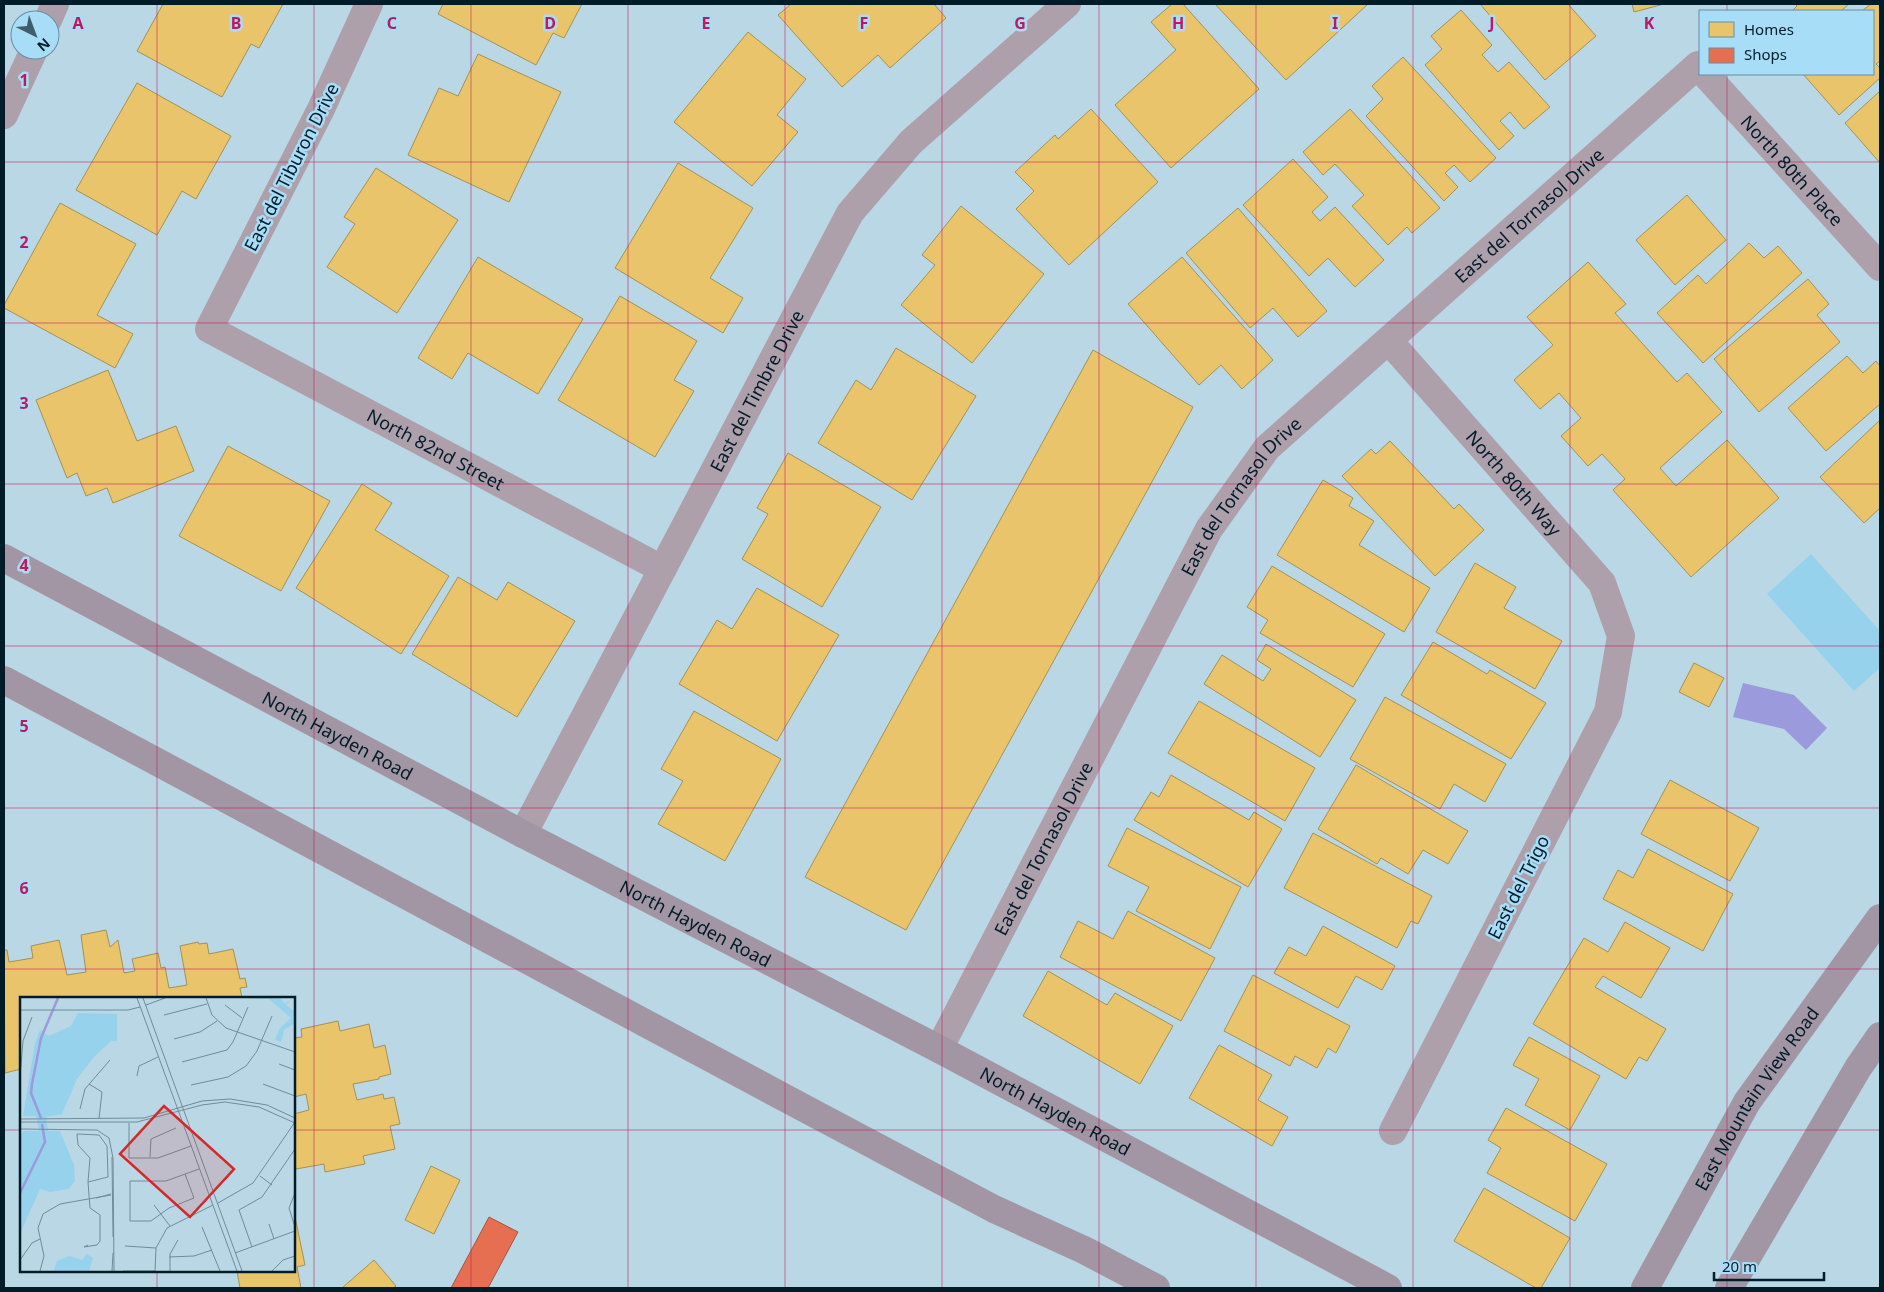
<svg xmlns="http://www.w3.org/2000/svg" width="1884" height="1292" font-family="'Noto Sans',sans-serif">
<rect width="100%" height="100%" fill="#bad7e5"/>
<polygon fill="#97d2ed" points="1811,554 1880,631 1880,668 1854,691 1767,594"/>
<polygon fill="#9a9add" points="1743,683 1794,695 1827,728 1806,750 1784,729 1733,717"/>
<g fill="#e9c46a" stroke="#a39256">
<polygon points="163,4 283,4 259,48 251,44 222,97 137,51"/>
<polygon points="443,4 582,4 564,38 553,33 536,65 438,14"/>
<polygon points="791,4 934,4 946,18 890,68 878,55 842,87 778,15"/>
<polygon points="1172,4 1183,4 1259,89 1171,168 1115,105 1176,50 1151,22"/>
<polygon points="1215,4 1368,4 1286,80"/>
<polygon points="1480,4 1568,4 1596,36 1545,80"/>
<polygon points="1632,4 1664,4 1634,12"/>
<polygon points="1795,4 1849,4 1841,11 1792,11 1797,6"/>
<polygon points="1871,4 1880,4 1880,61 1876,64 1880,68 1880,78 1839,115 1803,74 1873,74 1873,11 1862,11"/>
<polygon points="1461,10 1492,45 1482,55 1498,72 1509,62 1550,107 1524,129 1510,112 1500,121 1514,136 1499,150 1425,65 1442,49 1431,36"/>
<polygon points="748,32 806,79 777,115 798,132 752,186 674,122"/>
<polygon points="478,54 561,92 509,202 408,155 439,88 458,96"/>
<polygon points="1403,57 1496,158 1470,182 1454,165 1445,173 1458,187 1444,201 1366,116 1383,99 1372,86"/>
<polygon points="137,83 231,136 196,199 182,191 157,235 76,190"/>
<polygon points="1880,91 1880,163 1845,123"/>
<polygon points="1091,109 1158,182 1069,265 1016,209 1034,191 1015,172 1055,135 1058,139"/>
<polygon points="1350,109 1440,208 1412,233 1407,227 1388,245 1352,206 1364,195 1335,164 1323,175 1303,152"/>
<polygon points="1293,159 1328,197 1312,212 1320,221 1335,207 1384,260 1355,287 1328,258 1309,276 1243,205"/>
<polygon points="678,163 753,208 710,278 743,298 723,333 615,268"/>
<polygon points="376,168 458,220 397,313 327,267 355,224 344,217"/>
<polygon points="1687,195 1726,240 1675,285 1636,240"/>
<polygon points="60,203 136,244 97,315 133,334 115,368 4,308 4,305"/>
<polygon points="961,206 1044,274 972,363 901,305 935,265 922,255"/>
<polygon points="1238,208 1327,311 1298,337 1273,308 1250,328 1186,253"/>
<polygon points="1749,243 1764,258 1778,246 1802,273 1703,363 1657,313 1698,275 1706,284"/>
<polygon points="478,257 583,319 538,394 468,353 452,379 418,358"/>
<polygon points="1182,257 1273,360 1242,389 1221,365 1199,385 1128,304"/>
<polygon points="1588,262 1626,304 1615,313 1677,382 1687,373 1722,412 1660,468 1676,486 1727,440 1779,498 1691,577 1613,490 1625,479 1602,454 1588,466 1561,436 1581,418 1559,393 1540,409 1514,380 1553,345 1527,317"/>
<polygon points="1808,279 1829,304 1817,315 1840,342 1759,412 1714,359"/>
<polygon points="620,296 697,341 674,380 694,391 655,457 558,400"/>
<polygon points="896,348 976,396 912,500 818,443 856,380 871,390"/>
<polygon points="1093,350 1193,407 906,930 805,877"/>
<polygon points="1847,356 1863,373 1876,361 1880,366 1880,404 1826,451 1788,408"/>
<polygon points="108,370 137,441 176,426 194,471 113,503 107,488 86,496 77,473 67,478 36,400"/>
<polygon points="1880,420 1880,508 1864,523 1820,477"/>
<polygon points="1390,441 1454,509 1459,504 1484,530 1435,576 1342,476 1371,449 1376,454"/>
<polygon points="228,446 330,501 281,591 179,536"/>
<polygon points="788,453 881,507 822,607 742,559 768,514 757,508"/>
<polygon points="1323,480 1353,498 1349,506 1374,521 1359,545 1430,588 1404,632 1277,555"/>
<polygon points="362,484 392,503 375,530 449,576 401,654 296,588"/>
<polygon points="1475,563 1516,587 1504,608 1562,641 1535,689 1436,632"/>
<polygon points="1272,566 1385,634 1353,687 1260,633 1268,620 1247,607"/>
<polygon points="458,577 497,600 508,582 575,621 517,717 412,654"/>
<polygon points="757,588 839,635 777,741 679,684 717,620 732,629"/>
<polygon points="1433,642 1487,674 1490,670 1546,703 1511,759 1401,695"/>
<polygon points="1266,644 1356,700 1320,757 1204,684 1222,655 1263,681 1271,669 1257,660"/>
<polygon points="1694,663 1724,678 1709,707 1679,692"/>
<polygon points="1385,697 1506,764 1485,802 1454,784 1440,809 1350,759"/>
<polygon points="1199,701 1315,768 1285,821 1168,753"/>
<polygon points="694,711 781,759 725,861 658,824 683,781 661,769"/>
<polygon points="1356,765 1468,831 1448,864 1423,850 1408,874 1381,858 1377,864 1318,829"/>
<polygon points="1171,775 1249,820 1254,812 1282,829 1248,887 1134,820 1151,792 1159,797"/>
<polygon points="1670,780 1759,828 1730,881 1641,834"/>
<polygon points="1127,828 1241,887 1210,949 1136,911 1149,887 1108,866"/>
<polygon points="1313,833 1432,896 1418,924 1411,921 1397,948 1284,888"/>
<polygon points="1648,849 1733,894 1703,951 1603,899 1618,870 1633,878"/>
<polygon points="1128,911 1215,958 1181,1021 1060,957 1078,921 1113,939"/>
<polygon points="1625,922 1670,948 1641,998 1603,976 1595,987 1666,1029 1647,1061 1639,1057 1626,1079 1533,1024 1584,938 1608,952"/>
<polygon points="1323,926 1395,966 1382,990 1356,976 1338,1008 1274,973 1289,947 1306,956"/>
<polygon points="106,930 110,947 118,940 124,973 135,971 132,959 158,953 161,968 165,967 169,988 187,985 180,946 198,942 199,944 207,943 209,954 233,949 240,979 245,978 247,987 240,988 242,998 21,998 21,1069 5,1073 4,950 7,950 9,962 33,958 31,946 59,940 67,975 86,972 81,935"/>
<polygon points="1048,971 1107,1005 1115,993 1173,1026 1140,1084 1023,1016"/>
<polygon points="1253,975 1350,1026 1336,1053 1328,1048 1317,1068 1295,1056 1290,1066 1224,1031"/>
<polygon points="338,1021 340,1031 369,1024 374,1048 385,1045 391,1074 379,1077 379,1079 353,1084 357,1100 383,1094 384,1099 394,1097 400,1124 390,1126 395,1149 363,1156 365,1164 325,1172 324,1164 296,1169 294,1161 294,1114 309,1110 306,1094 294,1097 294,1038 302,1037 301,1029"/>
<polygon points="1529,1037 1600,1076 1570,1130 1525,1105 1539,1079 1513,1065"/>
<polygon points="1219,1045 1272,1075 1258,1100 1288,1117 1272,1146 1189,1098"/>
<polygon points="1506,1108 1607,1164 1575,1221 1487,1173 1501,1148 1488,1140"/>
<polygon points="431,1166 460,1180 434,1234 405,1220"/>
<polygon points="1484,1188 1570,1238 1541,1288 1536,1288 1454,1241"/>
<polygon points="294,1212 305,1265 297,1267 301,1288 240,1288 237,1271 294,1271"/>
<polygon points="374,1260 396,1286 393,1288 342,1288"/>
</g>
<polygon fill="#e76f51" stroke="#a25645" points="489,1217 518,1232 488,1288 451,1288"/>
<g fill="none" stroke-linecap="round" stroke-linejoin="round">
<g stroke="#aea0ab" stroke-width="28">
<path id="s1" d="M 369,4 L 321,109 L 209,329 L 662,569"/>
<polyline points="48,20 55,4"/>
<path id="s2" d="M 1705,74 L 1880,267"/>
<polyline points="4,115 34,50"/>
<path id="s3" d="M 1389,341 L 1602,583 L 1621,636 L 1608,712 L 1393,1131"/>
<path id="s4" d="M 523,834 L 850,213 L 911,142 L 1067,4"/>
<path id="s5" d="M 939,1049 L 1209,529 L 1267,448 L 1698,65 L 1700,68"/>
</g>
<g stroke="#a396a4" stroke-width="28">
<path id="s6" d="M 4,558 L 523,834 L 939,1049 L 1388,1288"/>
<polyline points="4,680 802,1107 994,1209 1084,1250 1156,1288"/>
<path id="s7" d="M 1645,1288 L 1747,1102 L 1880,918"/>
<polyline points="1729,1288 1858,1068 1880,1036"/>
</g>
</g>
<path fill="none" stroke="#c2185b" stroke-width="1" stroke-opacity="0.55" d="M 157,4 L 157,998M 314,4 L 314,1288M 471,4 L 471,1288M 628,4 L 628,1288M 785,4 L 785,1288M 942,4 L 942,1288M 1099,4 L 1099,1288M 1256,4 L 1256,1288M 1413,4 L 1413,1288M 1570,4 L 1570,1288M 1727,4 L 1727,11M 1727,74 L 1727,1288M 4,162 L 1880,162M 4,323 L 1880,323M 4,484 L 1880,484M 4,646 L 1880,646M 4,808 L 1880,808M 4,969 L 1880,969M 4,1130 L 21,1130M 294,1130 L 1880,1130M 157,1271 L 157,1288"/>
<g text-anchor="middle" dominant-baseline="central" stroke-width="5" stroke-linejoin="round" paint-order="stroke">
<g font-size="18" fill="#001c29" stroke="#a8ddf7">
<text transform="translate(291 167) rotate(-63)">East del Tiburon Drive</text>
<text stroke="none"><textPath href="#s2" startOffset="130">North 80th Place</textPath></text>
<text stroke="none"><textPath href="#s5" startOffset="1036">East del Tornasol Drive</textPath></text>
<text stroke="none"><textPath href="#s4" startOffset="501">East del Timbre Drive</textPath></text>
<text stroke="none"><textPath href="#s1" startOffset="619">North 82nd Street</textPath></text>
<text stroke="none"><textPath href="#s3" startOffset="189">North 80th Way</textPath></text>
<text stroke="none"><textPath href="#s5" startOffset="631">East del Tornasol Drive</textPath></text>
<text stroke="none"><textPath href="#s6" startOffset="378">North Hayden Road</textPath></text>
<text stroke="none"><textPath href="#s5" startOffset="226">East del Tornasol Drive</textPath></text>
<text transform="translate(1518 887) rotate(-63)">East del Trigo</text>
<text stroke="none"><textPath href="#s6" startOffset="782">North Hayden Road</textPath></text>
<text stroke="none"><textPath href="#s7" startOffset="220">East Mountain View Road</textPath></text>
<text stroke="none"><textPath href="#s6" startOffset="1188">North Hayden Road</textPath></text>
</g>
</g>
<g transform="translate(20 997)">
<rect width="275" height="275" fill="#bad7e5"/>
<path d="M 221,1 L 260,1 L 265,7 L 273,1 L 266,8 L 275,15 L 275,26 L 264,33 L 261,45 L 255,43 L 260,31 L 271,21 L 249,2 ZM 58,16 L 97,17 L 97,44 L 91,44 L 74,60 L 57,82 L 42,117 L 26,120 L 28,134 L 40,134 L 54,168 L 55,184 L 49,192 L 30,195 L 20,192 L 0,237 L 0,140 L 3,134 L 19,134 L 16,119 L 3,119 L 15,46 L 20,33 L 29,39 L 51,29 ZM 67,257 L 73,261 L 69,274 L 34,274 L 37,264 L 49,259 L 62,263 Z" fill="#97d2ed"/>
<path fill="none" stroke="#9a9add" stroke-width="2.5" d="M 21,121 L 11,96 L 12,87 L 21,41 L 38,1M 0,196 L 25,145 L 22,127"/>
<path fill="none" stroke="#708c9a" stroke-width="1" d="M 117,1 L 217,274M 123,1 L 222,274M 186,1 L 192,18 L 206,31 L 275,55M 126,8 L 145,1M 205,8 L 222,21M 0,13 L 108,13 L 120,10M 144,18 L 187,7M 154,42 L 180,35 L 197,24M 162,65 L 207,53 L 213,45 L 228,10M 259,67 L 275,73M 117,79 L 119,69 L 138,60M 0,80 L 3,44 L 12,20M 69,87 L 82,95 L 79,122M 243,87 L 275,99M 171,88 L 208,80 L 226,69 L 237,54 L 252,19M 60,112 L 65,92 L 90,63M 0,122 L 124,121 L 182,104 L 210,102 L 247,108 L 275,121M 0,125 L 117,125 L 182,108 L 205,105 L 239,110 L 275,126M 109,126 L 109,161 L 138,161 L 171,149M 0,132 L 77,133 L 89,141 L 93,161 L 94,274M 92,160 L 93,240M 130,160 L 131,142 L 156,131M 165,177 L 174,201 L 149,211 L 131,224 L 110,224 L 110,184 L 146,184 L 179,172M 240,179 L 252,188M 275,196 L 269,211 L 275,230M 76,201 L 91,197M 198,206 L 233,186 L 275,125M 134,208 L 150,229M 249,227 L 254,242M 182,230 L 200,274M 68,248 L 64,250 L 77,248 L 80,244 L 80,218 L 70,211 L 68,185 L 88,180 L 87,149 L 79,138 L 57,137 L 58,148 L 70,161 L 68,185M 105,249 L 136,251M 232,250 L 219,213 L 242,200 L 275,152M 215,256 L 275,234M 149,260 L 174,259 L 192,253M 0,263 L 12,246 L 20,242M 20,274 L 24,259 L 18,231 L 23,217 L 40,207 L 91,198M 92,274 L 93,256M 103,274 L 135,274M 135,274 L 136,251 L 147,231 L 193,208M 150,274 L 150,257 L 158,243M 252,274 L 263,263 L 275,259"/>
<path fill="#d62828" fill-opacity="0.15" stroke="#d62828" stroke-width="2.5" d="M 144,109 L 214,172 L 170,220 L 100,157 Z"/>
<rect width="275" height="275" fill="none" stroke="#001c29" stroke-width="2.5"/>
</g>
<g font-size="16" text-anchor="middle" font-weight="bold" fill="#c2185b" stroke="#a8ddf7" stroke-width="5" stroke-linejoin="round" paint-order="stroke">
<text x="78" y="29">A</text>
<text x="236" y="29">B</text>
<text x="392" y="29">C</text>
<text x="550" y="29">D</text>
<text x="706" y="29">E</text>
<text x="864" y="29">F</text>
<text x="1020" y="29">G</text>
<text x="1178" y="29">H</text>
<text x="1335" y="29">I</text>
<text x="1492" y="29">J</text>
<text x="1649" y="29">K</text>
<text x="24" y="86">1</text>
<text x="24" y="248">2</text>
<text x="24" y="409">3</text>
<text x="24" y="571">4</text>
<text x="24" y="732">5</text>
<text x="24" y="894">6</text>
</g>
<rect width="1884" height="1292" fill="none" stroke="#001c29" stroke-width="10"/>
<rect x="1699" y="10" width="175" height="65" fill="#a8ddf7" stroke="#6590a5"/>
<rect x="1709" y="22" width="25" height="15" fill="#e9c46a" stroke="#6590a5"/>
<text x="1744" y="35" font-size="15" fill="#001c29">Homes</text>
<rect x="1709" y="48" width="25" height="15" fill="#e76f51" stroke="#6590a5"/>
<text x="1744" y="60" font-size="15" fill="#001c29">Shops</text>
<g transform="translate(35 35) rotate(138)"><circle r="24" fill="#a8ddf7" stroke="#6590a5"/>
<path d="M0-4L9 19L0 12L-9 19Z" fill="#415d6b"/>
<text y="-8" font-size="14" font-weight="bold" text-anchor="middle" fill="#001c29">N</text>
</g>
<path d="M1714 1272v8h110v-8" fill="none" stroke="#001c29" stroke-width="2.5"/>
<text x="1722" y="1272" font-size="15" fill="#001c29" stroke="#a8ddf7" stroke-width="4" paint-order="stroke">20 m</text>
</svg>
